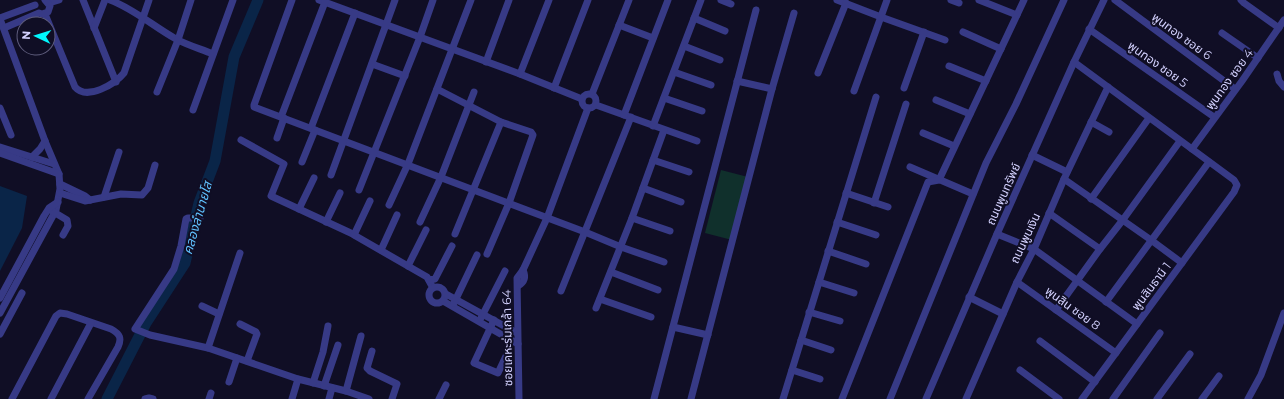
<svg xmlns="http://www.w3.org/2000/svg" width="1284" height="399" font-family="Montserrat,'Noto Sans Thai',sans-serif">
<rect width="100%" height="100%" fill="#100e25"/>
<polygon fill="#10302c" points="721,170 748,177 732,240 705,233"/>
<polygon fill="#0a2548" points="0,186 27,196 22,228 0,271"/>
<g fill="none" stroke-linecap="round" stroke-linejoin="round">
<polyline stroke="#0a2548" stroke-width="11" points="107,399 146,323 185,263 199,203 215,161 234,57 258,0"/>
<g stroke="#373a86" stroke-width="7">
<polyline points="83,0 116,82"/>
<path d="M 110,0 C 134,9 153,26 176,39 C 187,45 201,49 213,54"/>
<polyline points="292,0 254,105 254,107 585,232 621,247 664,262"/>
<polyline points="319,0 520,74 582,99"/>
<polyline points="721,0 731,4"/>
<polyline points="837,0 881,17 945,40"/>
<polyline points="951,0 959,3"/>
<polyline points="979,0 1017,15"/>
<polyline points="1115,0 1235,89"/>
<polyline points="1241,0 1244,3 1279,28"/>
<polyline points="49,3 59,0"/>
<path d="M 45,14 L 75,87 C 87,101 115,84 124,73 L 149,0"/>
<polyline points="0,18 35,5"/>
<polyline points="694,18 725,31"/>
<polyline points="0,19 45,141 59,174 60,189 56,210 0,313"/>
<polyline points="619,25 653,38"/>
<polyline points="4,28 39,13 42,14 48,12 50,6 45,0"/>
<polyline points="94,28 105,0"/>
<polyline points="1089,29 1214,117"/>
<polyline points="963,32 1001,49"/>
<polyline points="1222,33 1258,58"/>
<polyline points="684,46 720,60"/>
<polyline points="486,62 509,0"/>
<polyline points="1074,62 1234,180 1237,185 1234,192 1082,399"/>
<polyline points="372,64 405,76"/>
<polyline points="949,66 986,81"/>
<polyline points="674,72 711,85"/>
<polyline points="818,73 846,3"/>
<polyline points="520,74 549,0"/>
<polyline points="1277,74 1279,81 1284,87"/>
<polyline points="737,81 772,89"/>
<polyline points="554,88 588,0"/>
<polyline points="904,88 924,32"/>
<polyline points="437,89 501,122 531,132 533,135 509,203 487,254"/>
<polyline points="854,91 887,0"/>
<polyline points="157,92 178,40 191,0"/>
<circle cx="589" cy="101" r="7"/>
<polyline points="592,94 629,0"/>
<polyline points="664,98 702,111"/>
<polyline points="936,100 970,114"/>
<polyline points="596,105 697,141"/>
<polyline points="0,108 11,135"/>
<polyline points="193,110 233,0"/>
<polyline points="624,115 668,0"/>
<polyline points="281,117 325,2"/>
<polyline points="1091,122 1109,132"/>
<polyline points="653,126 701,0"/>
<polyline points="311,128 355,13"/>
<polyline points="923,133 954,146"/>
<polyline points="277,138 284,118"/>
<polyline points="241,140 284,164 271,196 355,235"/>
<polyline points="0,147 54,164"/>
<polyline points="1192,149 1242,81 1284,20"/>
<polyline points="0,153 59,174"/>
<polyline points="1032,155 1067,172"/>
<polyline points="32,157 40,149 45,141"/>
<polyline points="653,160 689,172"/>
<polyline points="302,162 315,130"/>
<polyline points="910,167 973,194"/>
<polyline points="331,175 395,0"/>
<polyline points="1064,179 1151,240 1182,263"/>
<polyline points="60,184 85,196 90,200"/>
<polyline points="643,188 681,202"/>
<polyline points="359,190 420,37 433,0"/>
<polyline points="60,193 85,201 121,194 142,195 148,188 155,165"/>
<polyline points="846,193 888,207"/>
<polyline points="104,197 119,152"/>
<polyline points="1091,199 1149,118"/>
<polyline points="370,201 354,235 427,277 433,288"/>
<polyline points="874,203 906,104"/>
<polyline points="389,205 408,164 471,0"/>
<polyline points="299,209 314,178"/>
<polyline points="52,211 67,220 68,226 63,235"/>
<polyline points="1049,213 1100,249"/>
<polyline points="200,218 188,218 186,219 181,246 174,269 135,329 150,335 208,348 298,379 346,391 369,399"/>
<polyline points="632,218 670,231"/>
<polyline points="326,222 340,193"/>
<polyline points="420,222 441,177 474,92"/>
<polyline points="837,222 876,235"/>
<polyline points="455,234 501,122"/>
<polyline points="997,234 1034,249 1137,324"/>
<polyline points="381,250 397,215"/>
<polyline points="828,251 866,264"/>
<polyline points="408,266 426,230"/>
<polyline points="611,272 658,290"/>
<polyline points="429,280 435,279 452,246"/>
<polyline points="819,282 854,293"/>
<polyline points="1017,282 1116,353"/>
<path d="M 518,286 C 525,282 526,277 523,270"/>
<circle cx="437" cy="295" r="8"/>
<polyline points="561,291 631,117"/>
<polyline points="446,294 517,333"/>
<polyline points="969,297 1003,314"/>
<polyline points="0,298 44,216 49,208 58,202"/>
<polyline points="600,299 651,317"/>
<polyline points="443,301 518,344"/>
<polyline points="1106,302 1209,162"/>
<polyline points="454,303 477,255"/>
<polyline points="202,306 219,314"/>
<polyline points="596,308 632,218 664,130"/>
<polyline points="1056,310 1100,249 1122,221 1180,141"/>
<polyline points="809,312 840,321"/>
<polyline points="481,318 505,271"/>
<polyline points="494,320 474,363 498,373 506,356"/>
<polyline points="240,324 256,332 257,334 247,361"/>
<polyline points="673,327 708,335"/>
<polyline points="0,334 22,293"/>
<polyline points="801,340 831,350"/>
<polyline points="1040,341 1095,382"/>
<polyline points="208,348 240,253"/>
<polyline points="372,351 367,368 370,371 397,384 392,399"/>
<polyline points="792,370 820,379"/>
<polyline points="1020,370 1059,399"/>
<polyline points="229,382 237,358"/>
<polyline points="313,383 323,352 328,326"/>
<polyline points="324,386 338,345"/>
<polyline points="346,391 361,336"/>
<path d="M 12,399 L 56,316 L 60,313 L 67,314 L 111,329 C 120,334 122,338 118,347 L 88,399"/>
<polyline points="51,399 91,323"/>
<polyline points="145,399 149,398 153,399"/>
<polyline points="209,399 211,393"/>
<polyline points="292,399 298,379"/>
<polyline points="329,399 332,388"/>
<polyline points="439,399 446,385"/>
<polyline points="519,399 517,278 523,270 547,218 588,108"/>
<polyline points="654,399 756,10"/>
<polyline points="691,399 772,89 794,13"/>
<polyline points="783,399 876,97"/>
<polyline points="842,399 928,182 939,180 1024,0"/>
<polyline points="890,399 986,163 1016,104 1064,0"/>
<polyline points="926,399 997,234 1074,62 1104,0"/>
<polyline points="966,399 1017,282 1034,249 1064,179 1108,87"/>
<polyline points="1113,399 1160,333"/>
<polyline points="1157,399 1190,354"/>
<polyline points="1202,399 1219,376"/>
<polyline points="1248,399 1261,375 1284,313"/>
</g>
</g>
<g text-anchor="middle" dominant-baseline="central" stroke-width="4" stroke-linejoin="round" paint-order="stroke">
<g font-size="12" fill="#d4d2ff" stroke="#100e25">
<text transform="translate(1182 36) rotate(36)">พูนทอง ซอย 6</text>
<text transform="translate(1158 64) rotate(35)">พูนทอง ซอย 5</text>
<text transform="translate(1229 79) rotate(-54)">พูนทอง ซอย 4</text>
<text transform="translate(1003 194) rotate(-66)">ถนนพูนทรัพย์</text>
<text transform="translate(1025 238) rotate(-65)">ถนนพูนเงิน</text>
<text transform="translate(1151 286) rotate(-53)">พูนสินธานี 1</text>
<text transform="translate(1073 308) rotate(36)">พูนสิน ซอย 8</text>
<text transform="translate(507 338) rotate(-91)">ซอยเคหะร่มเกล้า 64</text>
</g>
<g font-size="13" font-style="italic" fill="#60c2ff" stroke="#100e25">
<text transform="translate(197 218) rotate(-74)">คลองลำนายโส</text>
</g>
</g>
<g transform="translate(36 36) rotate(274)"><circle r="19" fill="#100e25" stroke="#5e5c7c"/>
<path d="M0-3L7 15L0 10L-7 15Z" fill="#00f7fd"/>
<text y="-6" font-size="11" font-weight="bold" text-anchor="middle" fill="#d4d2ff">N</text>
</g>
</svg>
